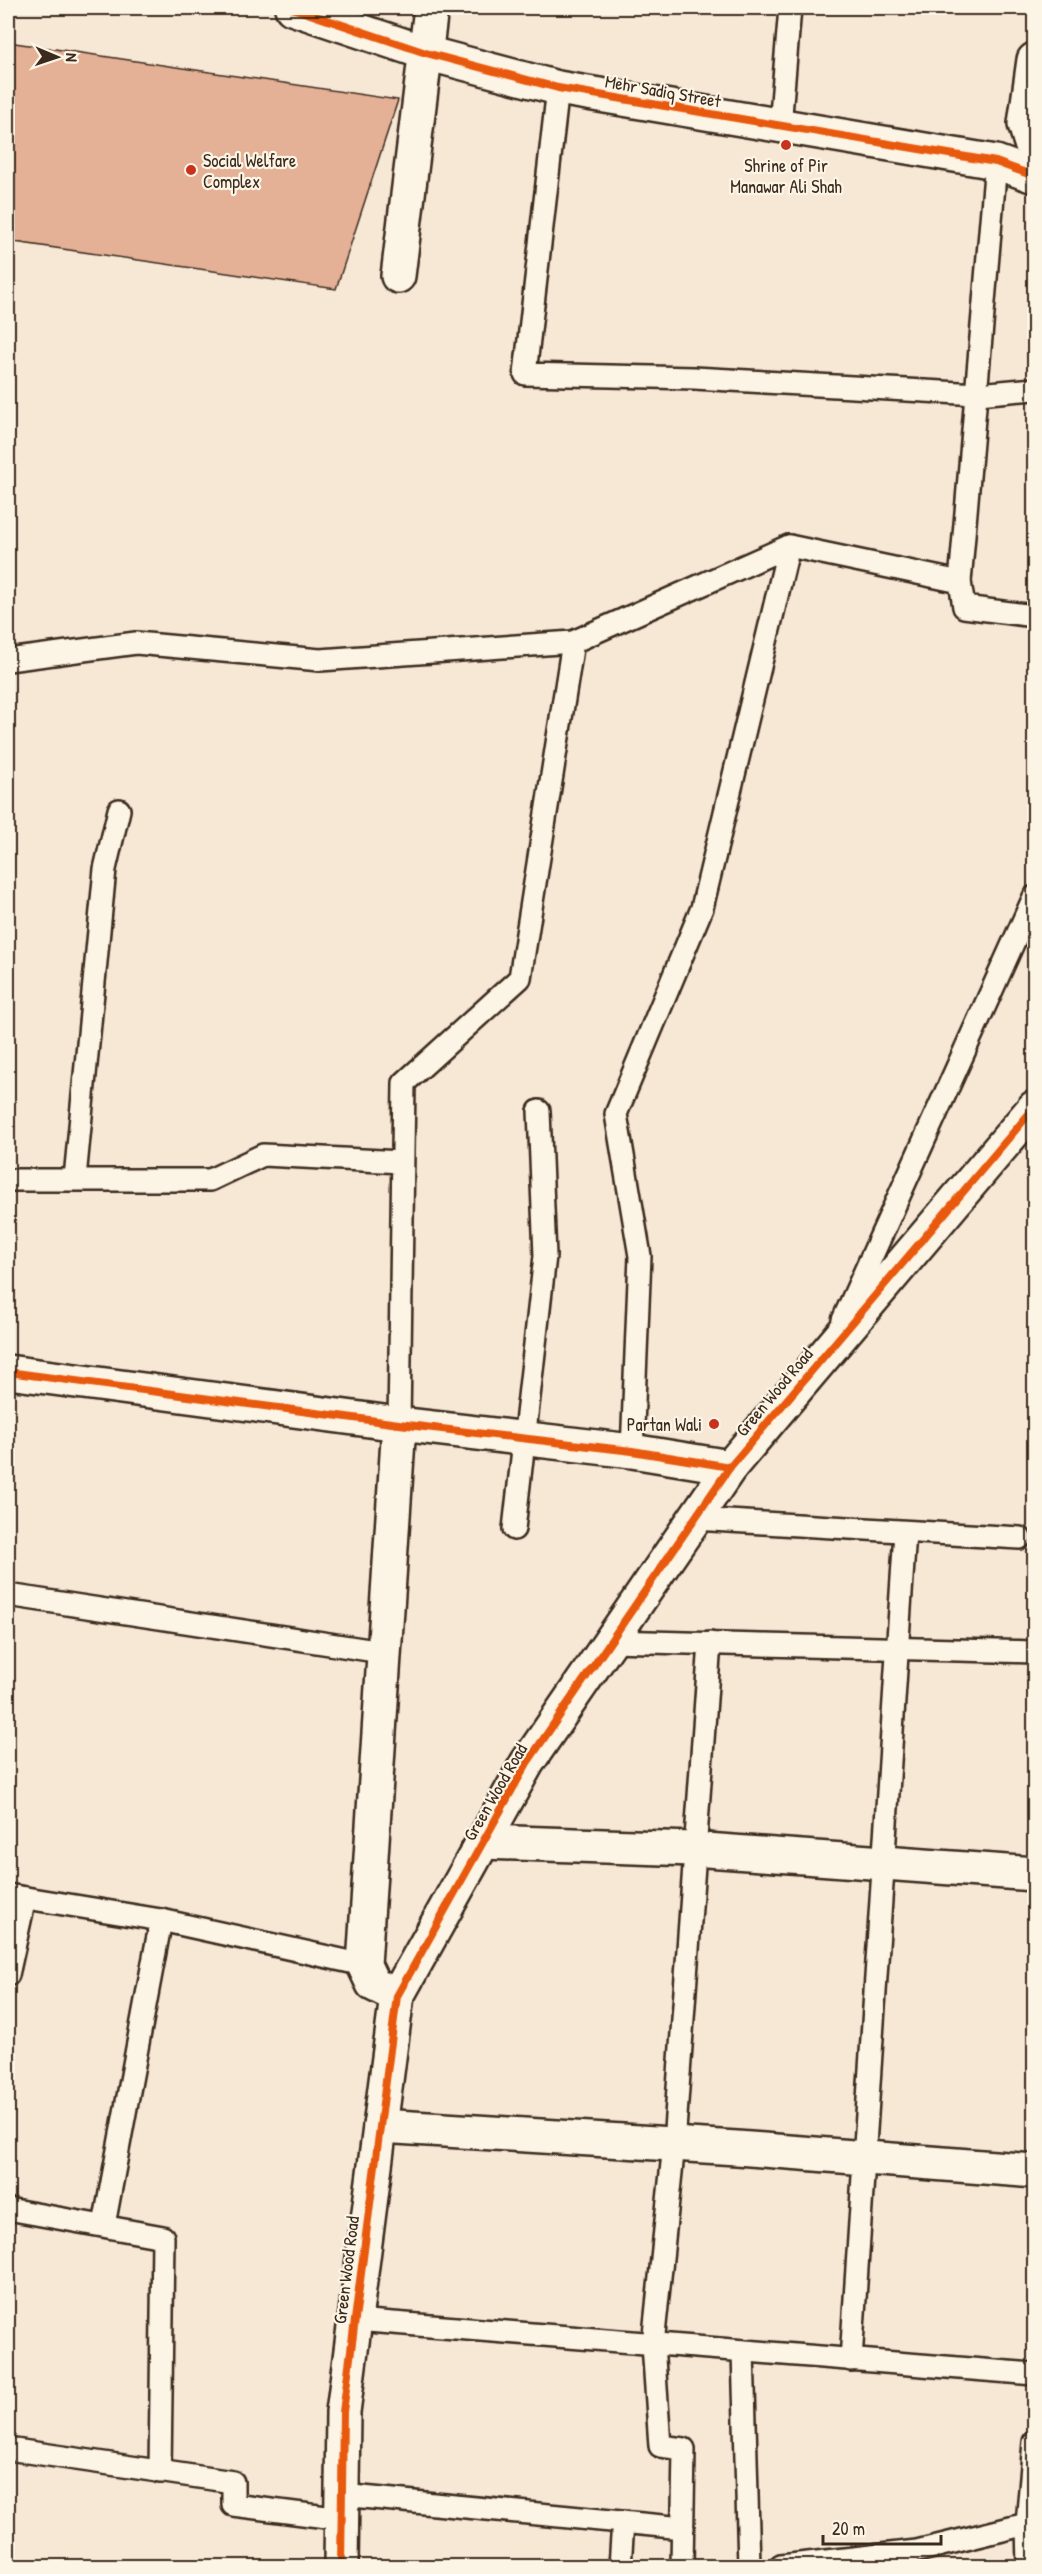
<svg xmlns="http://www.w3.org/2000/svg" width="1042" height="2574" font-family="'Patrick Hand',sans-serif">
<rect width="100%" height="100%" fill="#f7e7d5"/>
<filter id="ink" filterUnits="userSpaceOnUse"><feTurbulence type="fractalNoise" baseFrequency=".0167" numOctaves="2"/><feDisplacementMap in="SourceGraphic" scale="12" xChannelSelector="R" yChannelSelector="G"/><feConvolveMatrix kernelMatrix="1 2 1 2 8 2 1 2 1" color-interpolation-filters="sRGB"/></filter>
<g filter="url(#ink)">
<polygon fill="#e4b196" stroke="#3b2a1e" stroke-width="1.5" points="8,42 398,100 336,289 8,241"/>
<g fill="none" stroke-linecap="round" stroke-linejoin="round">
<defs>
<g id="lane">
<polyline points="558,88 525,374 694,378 978,394 1034,389"/>
<polyline points="780,126 790,8"/>
<polyline points="960,582 996,162"/>
<polyline points="8,660 136,643 320,660 573,642 789,546 960,582 964,607 1034,616"/>
<polyline points="75,1178 105,869 119,810"/>
<polyline points="8,1180 210,1180 263,1155 402,1162"/>
<polyline points="843,1320 1034,897"/>
<polyline points="399,1424 404,1083 520,978 573,642"/>
<polyline points="632,1451 640,1256 616,1114 702,908 789,546"/>
<polyline points="694,1519 1020,1538"/>
<polyline points="514,1529 545,1256 539,1111"/>
<polyline points="8,1595 382,1652"/>
<polyline points="611,1641 1034,1652"/>
<polyline points="8,1895 161,1920 364,1965"/>
<polyline points="8,1975 25,1898"/>
<polyline points="8,2209 163,2237 160,2472"/>
<polyline points="104,2225 161,1920"/>
<polyline points="355,2320 1034,2374"/>
<polyline points="743,2351 749,2566"/>
<polyline points="851,2360 905,1532"/>
<polyline points="8,2449 233,2482 233,2505 342,2519"/>
<polyline points="342,2495 683,2528"/>
<polyline points="620,2566 623,2522"/>
<polyline points="682,2566 684,2449 660,2446 653,2344 674,2144 710,1643"/>
<polyline points="781,2566 917,2551 1027,2524"/>
<polyline points="1028,2566 1027,2524 1034,2442"/>
</g>
<g id="street">
<polyline points="292,8 426,53 558,88 996,162 1034,176"/>
<polyline points="398,276 431,8"/>
<polyline points="8,1372 399,1424 632,1451 730,1467"/>
<polyline points="483,1842 693,1849 1034,1874"/>
<polyline points="397,1996 373,1984 364,1965 399,1424"/>
<polyline points="380,2126 737,2148 1034,2171"/>
</g>
<g id="secondary">
<polyline points="1034,60 1025,124 1034,153"/>
<polyline points="341,2566 343,2412 397,1996 527,1763 730,1467 1034,1108"/>
</g>
</defs>
<use href="#lane" stroke="#3b2a1e" stroke-width="26"/>
<use href="#street" stroke="#3b2a1e" stroke-width="38"/>
<use href="#secondary" stroke="#3b2a1e" stroke-width="38"/>
<use href="#lane" stroke="#fcf5e5" stroke-width="21"/>
<use href="#street" stroke="#fcf5e5" stroke-width="33"/>
<use href="#secondary" stroke="#fcf5e5" stroke-width="33"/>
<defs>
<g id="cycleway">
<polyline points="292,8 426,53 558,88 996,162 1034,176"/>
<polyline points="8,1372 399,1424 632,1451 730,1467"/>
<polyline points="341,2566 343,2412 397,1996 527,1763 730,1467 1034,1108"/>
</g>
</defs>
<use href="#cycleway" stroke="#fcf5e5" stroke-width="11"/>
<use href="#cycleway" stroke="#e8590c" stroke-width="8"/>
</g>
</g>
<g fill="#c8321e" stroke="#fcf5e5" stroke-width="2">
<circle cx="786" cy="145" r="6"/>
<circle cx="191" cy="170" r="6"/>
<circle cx="714" cy="1424" r="6"/>
</g>
<g text-anchor="middle" dominant-baseline="central" stroke-width="4.5" stroke-linejoin="round" paint-order="stroke">
<g font-size="18" fill="#3b2a1e" stroke="#fcf5e5">
<text transform="translate(663 91) rotate(10)">Mehr Sadiq Street</text>
<text transform="translate(774 1392) rotate(-50)">Green Wood Road</text>
<text transform="translate(495 1792) rotate(-60)">Green Wood Road</text>
<text transform="translate(346 2270) rotate(-83)">Green Wood Road</text>
</g>
<g font-size="18" fill="#3b2a1e" stroke="#fcf5e5" text-anchor="start">
<text x="203" y="160">Social Welfare<tspan x="203" dy="21">Complex</tspan></text>
<text x="786" y="165" text-anchor="middle">Shrine of Pir<tspan x="786" dy="21">Manawar Ali Shah</tspan></text>
<text x="702" y="1424" text-anchor="end">Partan Wali</text>
</g>
</g>
<rect width="1042" height="2574" fill="none" stroke="#fcf5e5" stroke-width="30"/>
<rect x="15" y="15" width="1012" height="2544" fill="none" stroke="#3b2a1e" stroke-width="2" filter="url(#ink)"/>
<g transform="translate(57 57) rotate(92)" stroke="#fcf5e5" stroke-width="4.5" paint-order="stroke">
<path d="M0-4.5L10 22L0 15L-10 22Z" fill="#3b2a1e"/>
<text y="-9" font-size="16" font-weight="bold" text-anchor="middle" fill="#3b2a1e">N</text>
</g>
<path d="M823 2535v9h118v-9" fill="none" stroke="#3b2a1e" stroke-width="3"/>
<text x="832" y="2535" font-size="18" fill="#3b2a1e" stroke="#fcf5e5" stroke-width="4.5" paint-order="stroke">20 m</text>
</svg>
